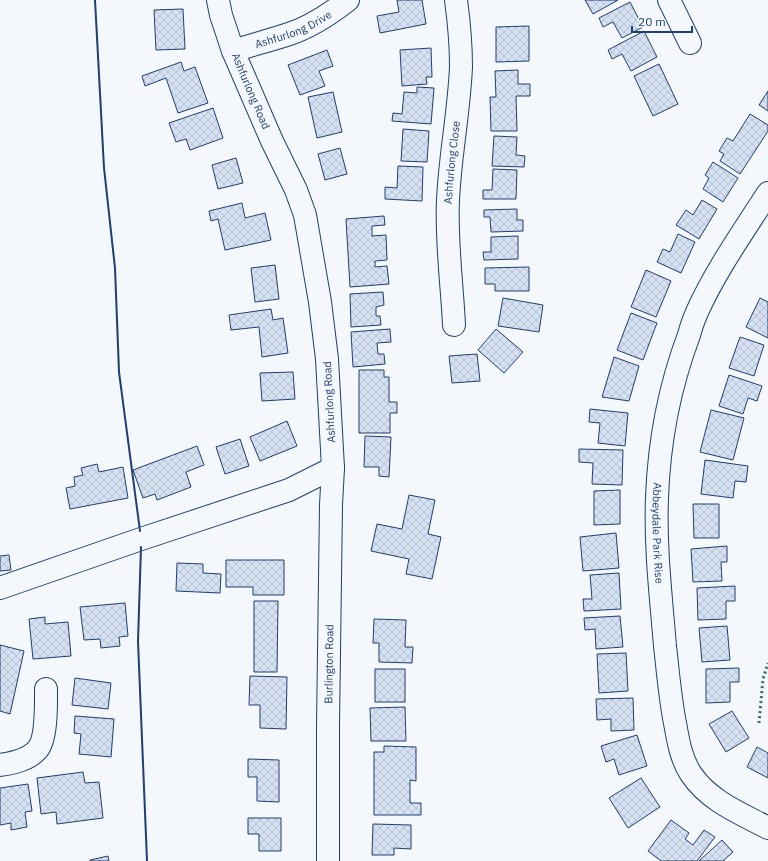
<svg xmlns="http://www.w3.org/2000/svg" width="768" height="861" font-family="'IBM Plex Sans',sans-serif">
<defs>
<pattern id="building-cross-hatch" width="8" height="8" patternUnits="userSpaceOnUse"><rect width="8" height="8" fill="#d5e0f0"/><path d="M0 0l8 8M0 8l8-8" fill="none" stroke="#b6c1d1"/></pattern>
</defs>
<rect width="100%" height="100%" fill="#f4f7fb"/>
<g fill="url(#building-cross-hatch)" stroke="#1d3f73">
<polygon points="397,0 422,0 426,24 380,33 377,16 399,12"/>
<polygon points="585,0 618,0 593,14"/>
<polygon points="630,2 643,27 622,38 613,22 603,27 599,18"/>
<polygon points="183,9 185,49 156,50 154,10"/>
<polygon points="529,26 529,61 496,62 496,27"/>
<polygon points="644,31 657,57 631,71 622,54 612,59 608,50"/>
<polygon points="431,48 432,77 426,77 427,84 402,86 400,50"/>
<polygon points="327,50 333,66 319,71 325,86 300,95 288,65"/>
<polygon points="181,62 184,71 195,67 208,103 178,113 166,78 145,86 142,76"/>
<polygon points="659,64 678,104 653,116 634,76"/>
<polygon points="518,70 518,84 530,84 530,96 516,96 517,131 491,131 490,97 496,97 495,71"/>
<polygon points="417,87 434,88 431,124 392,121 393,113 402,114 404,92 417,93"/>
<polygon points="768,91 768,111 759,105"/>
<polygon points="333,92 342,132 317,138 308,97"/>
<polygon points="213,108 223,138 190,150 186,139 176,142 169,123"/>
<polygon points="750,114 768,125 768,131 740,174 720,161 724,154 719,151 727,138 733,141"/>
<polygon points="403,129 429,131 427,162 401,161"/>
<polygon points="494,136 517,137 516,155 525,156 524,167 492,166"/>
<polygon points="340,148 347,174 325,180 318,154"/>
<polygon points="236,158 243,183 218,189 212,165"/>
<polygon points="713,162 738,178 723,202 703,189 709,178 705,175"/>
<polygon points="398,166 423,167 422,201 385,199 385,187 397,188"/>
<polygon points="493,169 517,170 516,199 483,199 483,190 492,190"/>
<polygon points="702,200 717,209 699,239 676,225 686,210 693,215"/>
<polygon points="242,203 245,218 265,213 271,240 225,250 218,219 211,221 209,211"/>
<polygon points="517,209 517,220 523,220 523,231 491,232 490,217 484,217 484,210"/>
<polygon points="384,216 385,225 372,226 372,236 386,235 387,260 375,261 375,267 387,266 389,284 350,287 346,219"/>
<polygon points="678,234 695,242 681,273 657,262 663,249 670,252"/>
<polygon points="518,236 518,259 484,260 483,252 491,252 491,237"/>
<polygon points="275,265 279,299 255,302 251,268"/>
<polygon points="529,267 529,291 495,291 495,284 485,284 485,268"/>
<polygon points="646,270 671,281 656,317 631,307"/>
<polygon points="383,292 384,305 376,307 376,316 380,316 381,325 351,327 350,294"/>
<polygon points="503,298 543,305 539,332 498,326"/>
<polygon points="760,298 768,302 768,338 746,327"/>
<polygon points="271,309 273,320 283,318 288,353 262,357 259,327 231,330 229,315"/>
<polygon points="631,313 657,323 643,360 617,350"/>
<polygon points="390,329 391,342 377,343 378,354 384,354 385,364 353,367 351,332"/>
<polygon points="496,329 523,352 504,373 478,350"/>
<polygon points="740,337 764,345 754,376 729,368"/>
<polygon points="477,354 480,381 452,383 449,356"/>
<polygon points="614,357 639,366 629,401 602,397"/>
<polygon points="359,370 384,370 384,377 389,377 389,402 397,402 397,413 390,413 390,433 359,433"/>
<polygon points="293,372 295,399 262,401 260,373"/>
<polygon points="729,375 762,386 757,401 748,398 743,414 719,406"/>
<polygon points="590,409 628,413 625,446 598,443 600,423 589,422"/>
<polygon points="711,410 744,418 733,460 700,452"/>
<polygon points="287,421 297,446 260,461 250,437"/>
<polygon points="365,436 391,437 389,477 379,476 379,467 364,467"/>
<polygon points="240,439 249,466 225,474 216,447"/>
<polygon points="197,446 204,465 186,472 191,487 157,500 155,494 143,498 133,470"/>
<polygon points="579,449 623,450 622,485 592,484 593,463 579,462"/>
<polygon points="705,460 748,466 746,482 735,481 733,498 701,494"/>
<polygon points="97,464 99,472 123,467 128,498 70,509 66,488 75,486 74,477 83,475 81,468"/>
<polygon points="620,490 620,524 594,525 594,491"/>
<polygon points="409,495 435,500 428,534 441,537 432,579 406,574 409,559 371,551 377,524 402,529"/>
<polygon points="693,504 719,504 719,538 694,538"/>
<polygon points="616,533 619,568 583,571 580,537"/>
<polygon points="727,546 727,562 721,562 722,581 693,582 691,549"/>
<polygon points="9,555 11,570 0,571 0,556"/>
<polygon points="226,560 284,560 284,595 253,595 253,587 226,587"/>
<polygon points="177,563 203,564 203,573 221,574 220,593 176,591"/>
<polygon points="619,573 621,609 584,611 583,599 592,599 590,575"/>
<polygon points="735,586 735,601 726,601 726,619 698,620 697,588"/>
<polygon points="254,601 278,601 277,672 254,672"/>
<polygon points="125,603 128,636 119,637 120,646 101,648 100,639 84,640 80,607"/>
<polygon points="620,616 623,647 596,649 595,629 585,630 584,618"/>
<polygon points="45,617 45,624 68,622 71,656 33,659 29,619"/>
<polygon points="374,619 406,620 405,647 413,647 412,663 379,662 379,643 373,643"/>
<polygon points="727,626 730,660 702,662 699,628"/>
<polygon points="0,645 24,651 10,714 0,711"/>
<polygon points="626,653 628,691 599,693 597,654"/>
<polygon points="739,668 739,682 730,682 730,702 706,703 706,669"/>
<rect x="375" y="669" width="30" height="33"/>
<polygon points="250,676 287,677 286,729 260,728 260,705 249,705"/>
<polygon points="75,678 111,683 108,709 72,705"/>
<polygon points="633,698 634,730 611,731 611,719 597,720 596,699"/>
<polygon points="405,707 406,741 371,741 370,708"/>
<polygon points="732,711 749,738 726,752 709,724"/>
<polygon points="75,716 114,719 111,757 79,754 81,734 74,733"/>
<polygon points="637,735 647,766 619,775 614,759 606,762 601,746"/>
<polygon points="384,746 416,747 416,781 410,780 410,803 421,803 421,815 374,815 374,752 384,752"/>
<polygon points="757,747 768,753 768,778 747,767"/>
<polygon points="248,759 279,760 279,802 257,801 257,777 248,777"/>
<polygon points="83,772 85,783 99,782 103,818 57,824 56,812 41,814 37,778"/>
<polygon points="641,778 660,807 628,828 609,798"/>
<polygon points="28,784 32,811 25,812 27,827 11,830 11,823 0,825 0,788"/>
<polygon points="248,818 281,818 281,851 259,851 259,834 248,834"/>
<polygon points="671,820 689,833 685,839 693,845 704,830 715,837 697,861 661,861 648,851"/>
<polygon points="373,824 411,825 411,849 394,848 394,855 372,855"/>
<polygon points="722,840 733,852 724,860 724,861 699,861"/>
<polygon points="108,856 109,861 90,861 90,860"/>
</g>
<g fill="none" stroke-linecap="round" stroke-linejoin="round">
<defs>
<g id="minor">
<polyline points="669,0 690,43"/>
<path id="s1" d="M 233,51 C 252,45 271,40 289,34 C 311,27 330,14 348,0"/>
<path id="s2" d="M 768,193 C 743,232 716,270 697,312 C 694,319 691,327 689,335 C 669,388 659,441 657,498 C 655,547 661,597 665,646 C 668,672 670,698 675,723 C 678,740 681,759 691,774 C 709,801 740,813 768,828"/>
<path id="s3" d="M 454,325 C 452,283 446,242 448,200 C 450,156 459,112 461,67 C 461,44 459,22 456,0"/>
<polyline points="0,588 141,539 289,490 333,468 327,359 320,302 305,215 296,190 272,141 233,51 221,15 218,0"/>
<path d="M 0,765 C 13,763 28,760 37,750 C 47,740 46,703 46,689"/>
<path id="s4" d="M 328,861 L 328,726 L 331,505 L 333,468"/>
</g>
</defs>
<use href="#minor" stroke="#1d3f73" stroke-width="24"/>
<use href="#minor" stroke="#f4f7fb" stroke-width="22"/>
<polyline stroke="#2c6c60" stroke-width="3" stroke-dasharray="2 3" stroke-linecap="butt" points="759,723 763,679 768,663"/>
<g stroke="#1d3f73" stroke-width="2">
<polyline points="95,0 104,168 115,268 119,372 140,531"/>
<polyline points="141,547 138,641 147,861"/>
</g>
</g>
<g text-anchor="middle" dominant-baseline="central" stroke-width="3" stroke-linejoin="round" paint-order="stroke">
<g font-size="11" fill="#1d3f73" stroke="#f4f7fb">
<text stroke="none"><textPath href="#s1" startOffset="64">Ashfurlong Drive</textPath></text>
<text transform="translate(251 91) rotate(67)">Ashfurlong Road</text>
<text stroke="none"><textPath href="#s3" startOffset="163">Ashfurlong Close</textPath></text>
<text transform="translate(329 402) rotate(-93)">Ashfurlong Road</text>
<text stroke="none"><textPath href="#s2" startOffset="365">Abbeydale Park Rise</textPath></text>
<text stroke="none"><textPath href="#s4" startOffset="197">Burlington Road</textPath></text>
</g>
</g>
<path d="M632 26v6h60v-6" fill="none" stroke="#1d3f73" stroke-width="2"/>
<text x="638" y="26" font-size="12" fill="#1d3f73" stroke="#f4f7fb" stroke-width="3" paint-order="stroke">20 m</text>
</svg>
